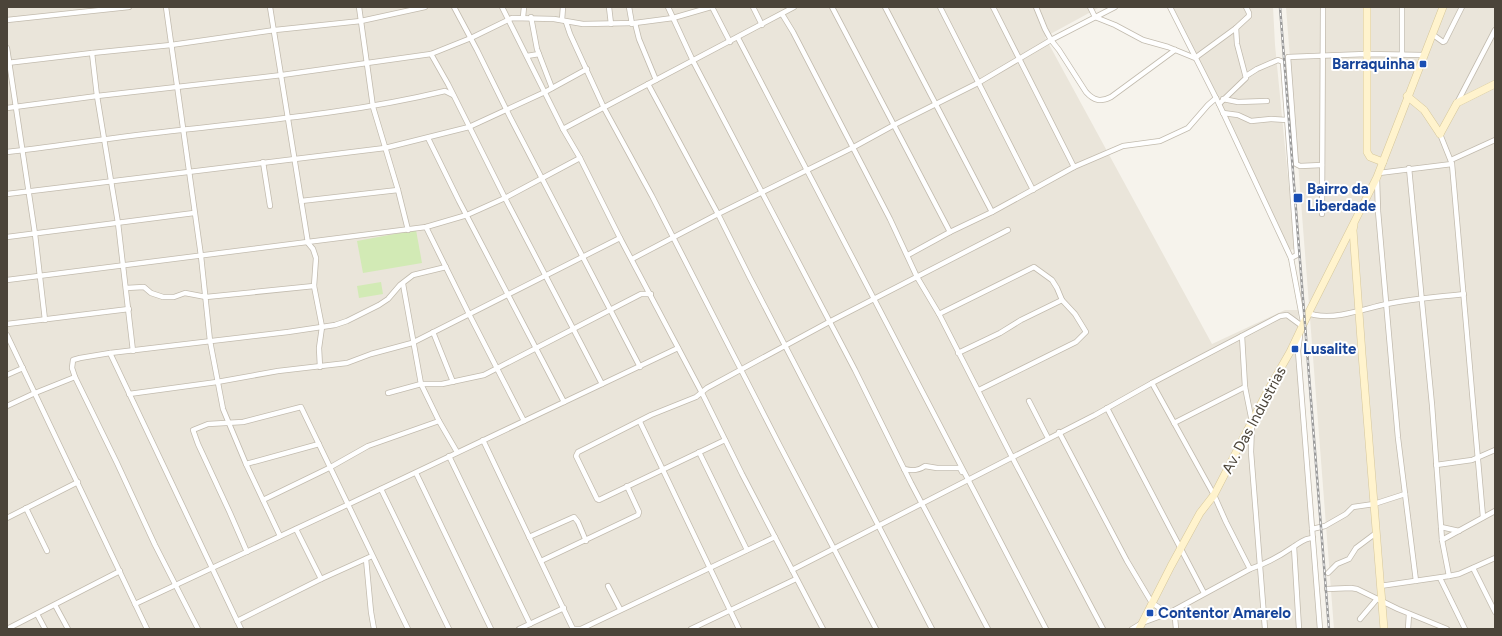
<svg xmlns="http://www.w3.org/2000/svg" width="1502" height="636" font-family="Figtree,sans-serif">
<rect width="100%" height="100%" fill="#f6f3ec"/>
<g fill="#eae5da">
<polygon points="7,7 1100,7 1045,37 1212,344 1285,310 1298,310 1321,629 7,629"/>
<polygon points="1168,7 1273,7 1275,45 1295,249 1289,250 1221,111"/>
<polygon points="1286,7 1495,7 1495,629 1334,629"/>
</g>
<g fill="#d2eab5">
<polygon points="416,230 422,263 363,273 357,241"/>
<polygon points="381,282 383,294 359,298 357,286"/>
</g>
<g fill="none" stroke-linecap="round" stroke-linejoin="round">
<defs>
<g id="street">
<polyline points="166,7 201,256 210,341 223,409 246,464 280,536"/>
<polyline points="270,7 308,243 313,249 316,258 314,286 322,327 319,348 320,367"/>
<polyline points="359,7 373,107 398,190 408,230"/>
<polyline points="454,7 477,50 510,117 640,367"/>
<polyline points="502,7 563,129 580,158 620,238 702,393 742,474 823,629"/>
<polyline points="609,7 611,24"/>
<polyline points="629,7 632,24"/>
<polyline points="668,7 693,61 855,370 911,483 988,629"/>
<polyline points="712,7 730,42"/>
<polyline points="753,7 762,25"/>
<polyline points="832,7 950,232"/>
<polyline points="885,7 992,212"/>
<polyline points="940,7 1033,190"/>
<polyline points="993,7 1074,167"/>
<path d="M 1036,7 L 1045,29 L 1051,40 L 1059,50 L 1086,92 C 1094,101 1101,102 1111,97 L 1175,50"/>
<polyline points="1090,7 1095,17 1115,25 1143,40 1168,47 1195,58 1236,28 1249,16 1249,13 1246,7"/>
<polyline points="1170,7 1219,104 1291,258 1303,322"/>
<polyline points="782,14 793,32 890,219 917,277 939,314 1012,457 1103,629"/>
<polyline points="523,17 524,7"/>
<polyline points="531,17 537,49 552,88"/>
<polyline points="7,20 129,7"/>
<polyline points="562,20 563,7"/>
<polyline points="566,22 570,34 604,108 652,196 780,446 876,629"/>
<polyline points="635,23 639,39 656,80"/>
<polyline points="1432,34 1443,42 1445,41 1462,7"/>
<polyline points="738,38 1046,629"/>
<polyline points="7,48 35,234 45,320"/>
<polyline points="92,53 97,96 118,223 133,351"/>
<polyline points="431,54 448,84 505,198 602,384"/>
<polyline points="1402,54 1402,7"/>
<polyline points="527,56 539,54"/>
<polyline points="7,63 92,53 171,45 275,30 361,21 425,7"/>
<polyline points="1246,76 1257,69 1278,60 1283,62 1297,255 1291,258"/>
<polyline points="648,84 718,214 750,278 932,629"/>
<polyline points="1223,99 1238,102 1267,101"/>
<polyline points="1457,103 1495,30"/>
<polyline points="1219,104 1246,78 1237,44 1236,28"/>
<polyline points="7,108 97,96 282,75 431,54 471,38 512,18 554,19 583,24 635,23 673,18 711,7"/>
<polyline points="1223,113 1238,115 1251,121 1271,119 1287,120"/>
<polyline points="563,129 794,7"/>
<polyline points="1440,134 1452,164 1483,517"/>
<polyline points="428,138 459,201 564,402"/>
<path d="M 7,152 C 65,145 123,136 181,130 C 270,120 358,112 445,91 L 453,95"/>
<polyline points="1451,160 1495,140"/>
<polyline points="263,162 270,206"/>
<polyline points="1322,165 1300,166 1296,164 1288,57 1366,54 1423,55"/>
<polyline points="1409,168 1432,405 1442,540 1449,576"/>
<polyline points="1379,173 1452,164"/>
<polyline points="1377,178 1378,211 1398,438 1416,581"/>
<polyline points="7,194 385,148 469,127 545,92 587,69"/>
<polyline points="301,201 398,190"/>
<polyline points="1322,214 1323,7"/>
<polyline points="426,227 469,314 524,421"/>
<polyline points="7,237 194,213"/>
<polyline points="908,255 950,232 992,212 1074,167 1123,146 1160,141 1188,128 1208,105 1216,98"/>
<polyline points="632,259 718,214 852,148 894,125 978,83 1051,40 1115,7"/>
<polyline points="7,280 426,227 467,215 505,198 580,158"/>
<polyline points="403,284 421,384 439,421 457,452"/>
<polyline points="126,288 144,287 151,293 163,297 174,297 185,293 206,297 314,286"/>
<path d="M 1310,310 L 1311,314 L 1315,315 C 1339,319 1363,309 1387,304 C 1412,299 1438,297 1464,294"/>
<polyline points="939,314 1034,267 1052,280 1057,288 1062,300 1021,320 1000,333 958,353"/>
<polyline points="7,324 129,309"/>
<polyline points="433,332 453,382"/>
<polyline points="7,335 147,629"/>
<polyline points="1242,336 1245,387 1252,422 1251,452 1265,629"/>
<polyline points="1300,336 1298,351 1320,629"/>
<polyline points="110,353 241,629"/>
<polyline points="7,375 23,368"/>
<polyline points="1152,383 1214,495 1226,522 1250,569"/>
<polyline points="979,390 1076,342 1086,332 1075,314 1062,300"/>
<polyline points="388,393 421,384 442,384 484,375 641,294 651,294"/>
<polyline points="129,394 217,382 278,371 347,363 371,354 412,343 620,238"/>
<polyline points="1029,401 1048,438"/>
<polyline points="7,406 35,393 75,377"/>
<polyline points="1107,408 1204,593"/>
<polyline points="640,422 739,629"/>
<polyline points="1174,423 1245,387"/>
<polyline points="1059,432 1127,561 1152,603 1175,618 1176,629"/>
<polyline points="483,440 573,629"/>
<polyline points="725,440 599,500 597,499 576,456 578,452 651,415 696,397 707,388 829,322 1008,230"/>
<polyline points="699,452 747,550"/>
<polyline points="449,456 530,624"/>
<polyline points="246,464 319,444"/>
<polyline points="1436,465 1472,460 1495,450"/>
<path d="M 904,469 C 912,471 918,471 925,466 L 937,468 L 960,468 L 962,472"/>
<polyline points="416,473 491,629"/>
<polyline points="381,489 449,629"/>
<polyline points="263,500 329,468 368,446 439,421"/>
<polyline points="26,508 47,551"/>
<polyline points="7,518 78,482"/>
<polyline points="1441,527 1459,531"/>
<polyline points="296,529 321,579"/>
<polyline points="1312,529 1325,526 1346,514 1353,507 1374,504 1405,494"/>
<polyline points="529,537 574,517 578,522 586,541"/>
<polyline points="1442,540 1495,511"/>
<polyline points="1294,547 1299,629"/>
<polyline points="247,552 230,513 198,444 193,430 208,424 243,422 301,407 408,629"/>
<polyline points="366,559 371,612 374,629"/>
<polyline points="541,561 638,515 639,512 627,486"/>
<polyline points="1473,568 1495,612"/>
<polyline points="792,570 1095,415 1152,383 1280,316 1287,315 1302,326"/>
<polyline points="1328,573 1337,564 1349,559 1356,548 1376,533"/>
<polyline points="1440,578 1465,629"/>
<polyline points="608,586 620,609"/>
<polyline points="1380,586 1449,576 1459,574 1495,558"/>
<polyline points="1327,589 1351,588 1357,589 1398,609 1447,629"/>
<polyline points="135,604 347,505 678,348"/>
<polyline points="55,605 68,629"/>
<polyline points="37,614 45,629"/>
<polyline points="1360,619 1377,599"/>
<polyline points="237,621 321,579 372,556"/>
<polyline points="7,629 120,571"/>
<polyline points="198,629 155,545 117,463 75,377 72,368 73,360 80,358 110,353 288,332 335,325 347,321 379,305 388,299 400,285 413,275 446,267"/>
<polyline points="519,629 564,608"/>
<polyline points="573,629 581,629 775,537"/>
<polyline points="691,629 796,579"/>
<path d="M 1132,629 L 1142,623 L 1169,613 L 1250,569 C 1265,564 1280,556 1293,547 C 1300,543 1304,538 1313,538"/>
<polyline points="1408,629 1409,614"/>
</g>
<g id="secondary">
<polyline points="1367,7 1367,152 1370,157 1383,162"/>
<polyline points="1407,96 1424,110 1440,134"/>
<polyline points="1440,134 1457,103 1495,84"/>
<polyline points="1354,225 1353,230 1362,354 1384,629"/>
<polyline points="1139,629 1171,566 1200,513 1214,495 1267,392 1290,352 1310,310 1377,177 1443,7"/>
</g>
</defs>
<use href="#street" stroke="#c2bbae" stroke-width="6"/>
<use href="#secondary" stroke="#d6c79b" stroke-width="8"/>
<use href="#street" stroke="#fff" stroke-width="4.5"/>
<use href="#secondary" stroke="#fff3cd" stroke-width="7"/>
<defs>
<polyline id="rail" points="1280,7 1329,629"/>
</defs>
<use href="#rail" stroke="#9a9a9a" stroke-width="2.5"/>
<use href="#rail" stroke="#fff" stroke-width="1" stroke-dasharray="3" stroke-linecap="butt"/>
</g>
<g fill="#1a4fb4" stroke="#fff" stroke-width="1.5">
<rect x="1419" y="60" width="8" height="8" rx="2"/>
<rect x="1293" y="193" width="10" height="10" rx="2"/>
<rect x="1291" y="345" width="8" height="8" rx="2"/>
<rect x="1146" y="609" width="8" height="8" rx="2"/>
</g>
<g text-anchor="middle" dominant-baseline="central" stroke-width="4" stroke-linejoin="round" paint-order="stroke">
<g font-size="15" font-weight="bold" fill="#164399" stroke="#fff" text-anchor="start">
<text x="1415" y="64" text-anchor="end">Barraquinha</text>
<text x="1307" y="189">Bairro da<tspan x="1307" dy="17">Liberdade</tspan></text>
<text x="1303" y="349">Lusalite</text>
<text x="1158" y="613">Contentor Amarelo</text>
</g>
<g font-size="15" fill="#4b4439" stroke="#fff">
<text transform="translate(1254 420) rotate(-62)">Av. Das Industrias</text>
</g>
</g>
<rect width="1502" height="636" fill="none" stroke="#4b4439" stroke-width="16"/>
</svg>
